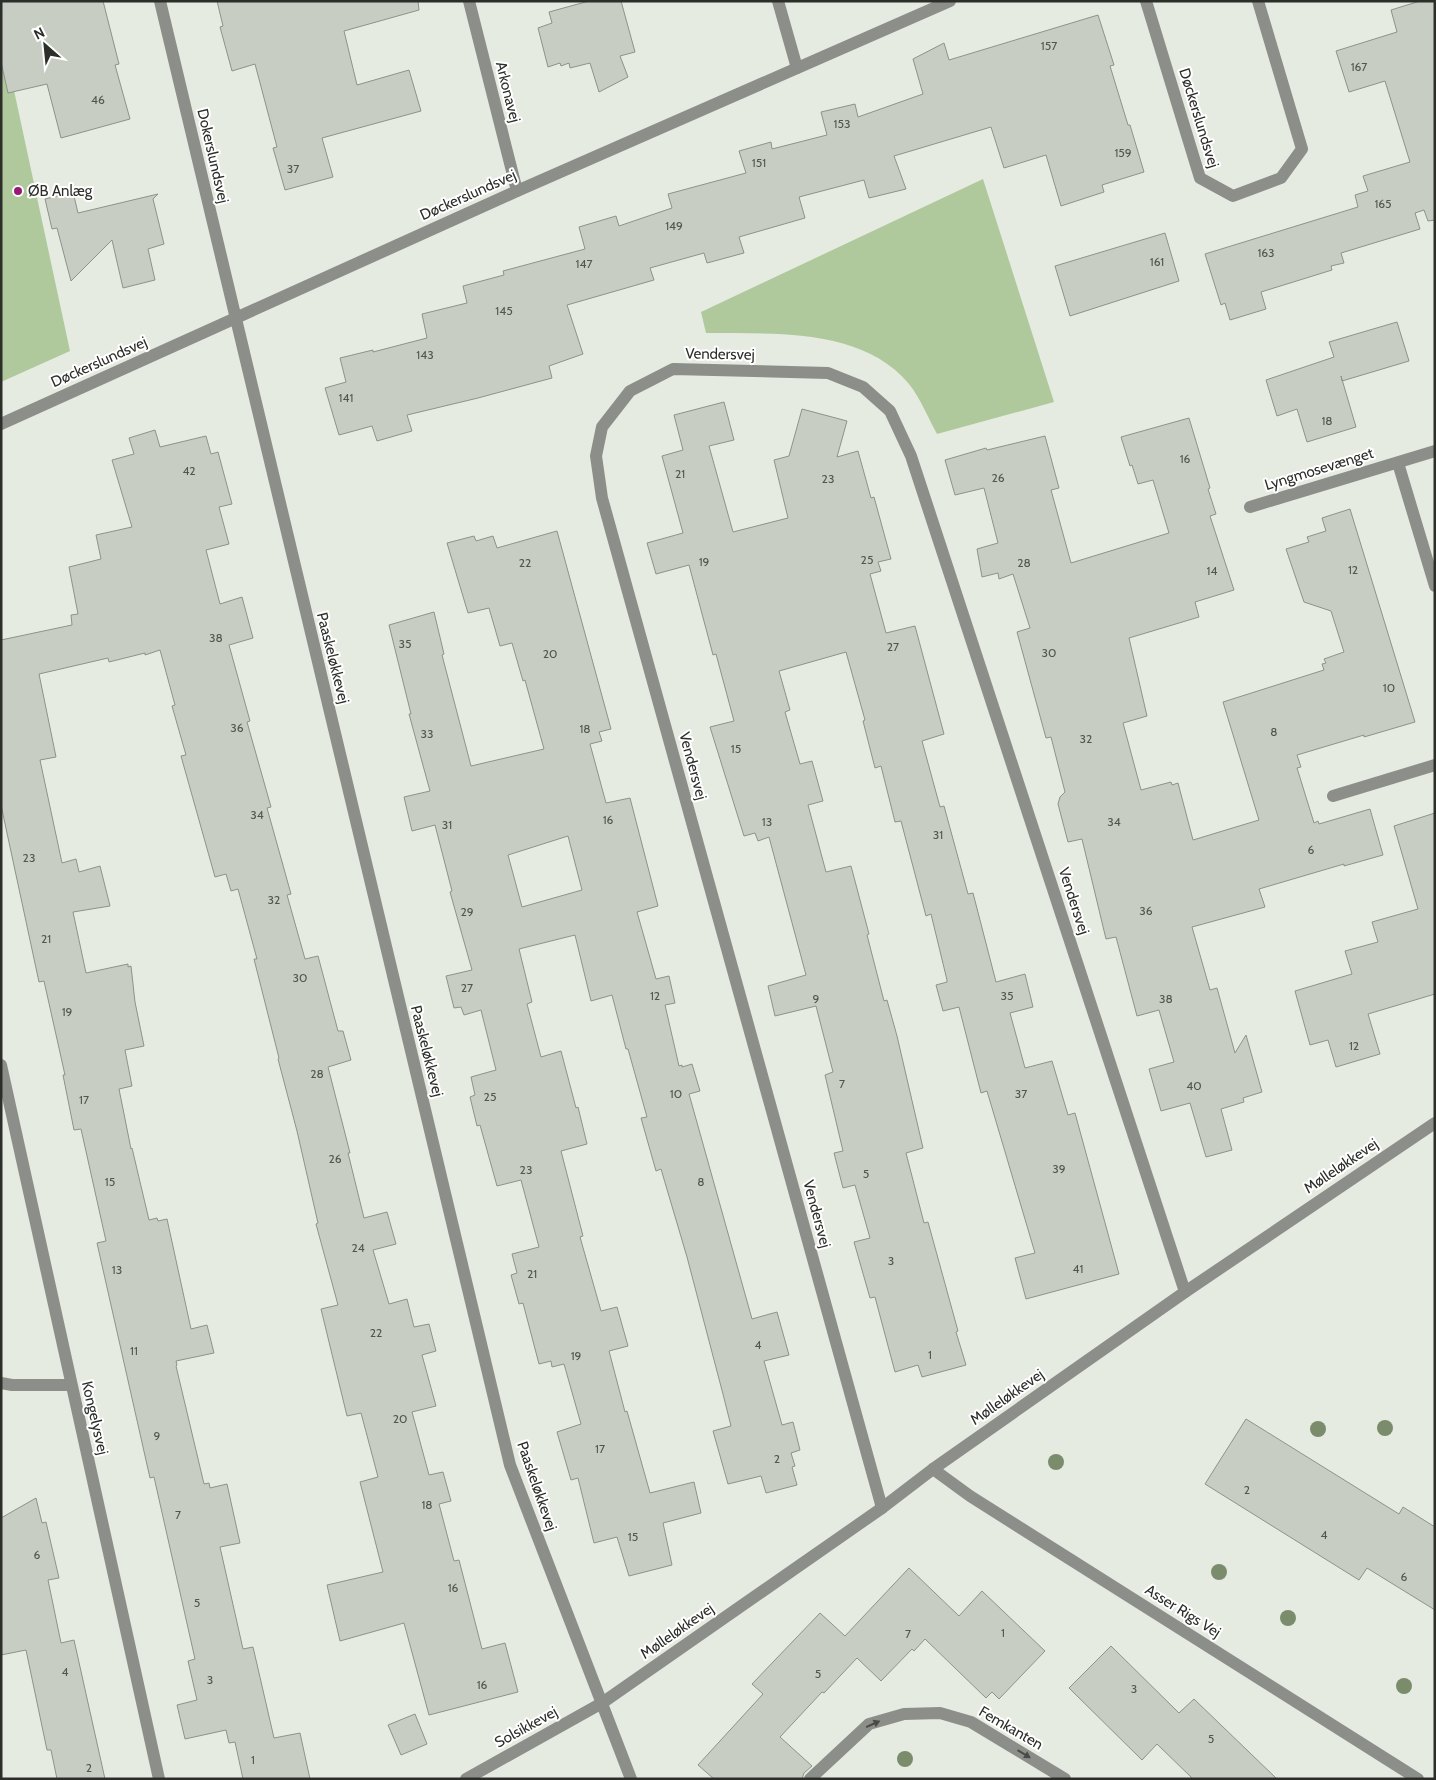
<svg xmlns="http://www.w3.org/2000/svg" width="1436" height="1780" font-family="Cabin,sans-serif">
<rect width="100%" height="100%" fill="#e5ebe1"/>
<g fill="#afc99d">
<polygon points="1,30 70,351 1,382"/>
<path d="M 983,179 L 1054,402 L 937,434 C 928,418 921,399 909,384 C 862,327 773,334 706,333 L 701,312 Z"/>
</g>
<g fill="#c7cdc3" stroke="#8e938a" fill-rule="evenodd">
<polygon points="1,1 103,1 119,64 115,65 130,119 61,138 47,84 8,93 1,62"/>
<polygon points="217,1 418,1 419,10 344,31 357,85 409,70 421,111 322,138 333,177 285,190 273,148 277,147 255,64 232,71 220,27 223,26"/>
<polygon points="589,1 621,1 635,52 620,56 628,77 599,92 590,63 570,68 569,63 561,66 560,63 548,67 538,28 552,23 549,12"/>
<polygon points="1420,1 1435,1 1435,220 1428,221 1424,210 1415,213 1420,229 1341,253 1344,263 1331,266 1332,270 1261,292 1266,309 1230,320 1225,303 1221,305 1205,254 1358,207 1355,195 1368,191 1363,176 1410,162 1385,81 1349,92 1336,51 1397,32 1391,10"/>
<polygon points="1098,15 1114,65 1110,66 1128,125 1130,125 1144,172 1102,185 1104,192 1061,206 1046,155 1004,168 991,127 894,156 906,189 869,198 864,180 799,197 805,218 739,237 744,253 707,263 704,253 650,268 654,280 567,305 583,354 549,366 552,378 478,398 407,415 412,431 377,441 372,426 339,435 325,388 346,382 340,358 373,350 373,352 427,338 422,314 467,303 463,286 504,275 503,271 585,249 579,227 616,216 619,226 672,208 668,194 746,173 739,151 771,142 772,149 827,135 821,112 855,104 858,117 923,94 913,59 944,43 949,60"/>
<polygon points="73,192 78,213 158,194 153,199 164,244 148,249 155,280 123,288 112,240 71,281 57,228 52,229 45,199"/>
<polygon points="1165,233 1179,281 1070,316 1055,266"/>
<polygon points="1397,322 1409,361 1342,381 1341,376 1356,427 1307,442 1297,409 1277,416 1266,380 1334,357 1329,342"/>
<polygon points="724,402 734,440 709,446 733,532 788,518 774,460 789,456 802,409 847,421 837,457 858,451 871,498 874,497 891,559 878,562 881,571 870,574 886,633 915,626 944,734 922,741 940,807 944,806 968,894 973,893 996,982 1025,974 1033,1007 1010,1013 1025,1068 1052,1061 1068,1115 1075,1113 1119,1274 1026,1299 1015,1258 1035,1253 987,1091 981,1093 959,1007 943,1011 936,985 947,982 947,980 931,914 926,916 901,821 895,822 881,766 875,768 863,721 865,720 846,652 779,671 790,710 785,712 800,764 812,761 823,801 808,805 826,872 851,866 869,934 867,935 884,1001 887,1000 897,1036 923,1148 906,1153 924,1223 928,1222 958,1331 956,1332 966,1365 922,1377 918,1365 895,1372 875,1297 870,1298 854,1242 870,1238 855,1185 843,1188 834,1153 843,1151 825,1075 833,1072 816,1006 775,1016 768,986 806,975 769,837 758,841 755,833 744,836 710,727 734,721 716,654 713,655 689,565 656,574 647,543 683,533 662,456 683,450 674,415"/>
<polygon points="1189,418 1210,488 1208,489 1216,514 1210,516 1234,590 1195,602 1199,617 1129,638 1147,716 1123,723 1141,790 1171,782 1172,785 1178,783 1193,840 1259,820 1223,702 1324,670 1322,664 1326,663 1324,659 1344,652 1331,611 1304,602 1286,549 1309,542 1307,537 1326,531 1322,518 1350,509 1415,722 1364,737 1364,735 1297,755 1301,767 1297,768 1314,823 1318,821 1319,824 1370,809 1383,855 1344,866 1344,864 1259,889 1265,907 1192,927 1210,990 1217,988 1235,1053 1246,1035 1262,1092 1243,1098 1244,1102 1221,1109 1232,1150 1206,1157 1190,1103 1161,1111 1149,1069 1174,1062 1159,1010 1137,1016 1116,937 1106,939 1082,839 1068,842 1058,804 1060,797 1065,792 1051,737 1046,738 1017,632 1030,628 1013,574 999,579 998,573 982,577 977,549 998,543 984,488 955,495 945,460 986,448 987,450 1045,436 1059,488 1051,490 1071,563 1169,533 1153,480 1138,484 1132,465 1130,466 1121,437"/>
<polygon points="155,430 160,447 206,436 211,454 218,452 232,504 219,507 229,544 206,550 220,604 242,597 253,638 229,645 250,721 247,722 271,807 267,808 291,894 287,895 305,959 318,956 338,1031 343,1031 351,1060 328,1067 350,1153 348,1153 364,1218 387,1212 396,1244 373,1250 389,1304 407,1299 414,1327 429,1324 436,1351 422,1355 436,1406 412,1412 429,1475 443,1472 451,1501 439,1504 454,1561 459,1560 482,1649 505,1643 518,1692 429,1715 404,1623 340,1641 327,1585 383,1572 360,1482 378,1477 361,1413 347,1416 321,1309 338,1305 316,1224 318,1223 297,1131 278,1059 279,1058 254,959 257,959 238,889 231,891 226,874 215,877 181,756 186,755 172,706 175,705 160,650 145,655 145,653 109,662 108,658 39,674 56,757 40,760 62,863 76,859 79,872 100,866 110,906 73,912 86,973 128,964 128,967 131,966 135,1002 144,1046 125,1050 132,1086 119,1089 131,1149 132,1148 149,1220 157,1218 158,1221 167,1219 191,1329 207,1325 214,1353 176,1361 177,1365 176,1366 204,1484 209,1483 210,1488 227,1484 240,1543 220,1547 243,1649 253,1647 274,1738 300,1733 310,1779 243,1779 235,1742 229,1743 226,1730 185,1739 177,1705 197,1700 188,1661 195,1659 154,1477 150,1478 97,1243 106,1241 81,1129 74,1130 63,1075 65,1075 44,981 39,982 1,805 1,640 72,625 71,615 78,614 69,567 101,559 96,535 132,527 112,460 134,454 129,438"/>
<path d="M 557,531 L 611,729 L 599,732 L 602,741 L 590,744 L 606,803 L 630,798 L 658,906 L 637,912 L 656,979 L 669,976 L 675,1003 L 665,1005 L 679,1066 L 682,1065 L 682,1067 L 692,1064 L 700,1091 L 689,1094 L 752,1319 L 777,1312 L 789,1355 L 764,1361 L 782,1425 L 793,1422 L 800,1450 L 791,1453 L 795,1466 L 792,1467 L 797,1485 L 766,1493 L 761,1476 L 728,1484 L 713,1431 L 731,1426 L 724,1398 L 687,1257 L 661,1169 L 656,1171 L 641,1118 L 647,1117 L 628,1049 L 626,1049 L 612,995 L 591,1001 L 575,935 L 519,949 L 532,1002 L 527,1004 L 541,1057 L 561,1051 L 576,1108 L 578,1107 L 587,1144 L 561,1151 L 583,1236 L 580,1237 L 601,1311 L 617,1307 L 628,1346 L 609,1351 L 625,1412 L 627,1411 L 650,1493 L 694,1482 L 701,1513 L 663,1523 L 672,1565 L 629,1576 L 617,1537 L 594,1543 L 578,1478 L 571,1480 L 557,1432 L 581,1424 L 564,1364 L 552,1367 L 551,1361 L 539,1364 L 523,1303 L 519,1304 L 511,1275 L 517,1273 L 512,1254 L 539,1247 L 521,1180 L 497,1186 L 480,1125 L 477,1126 L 470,1097 L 475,1095 L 471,1077 L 496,1070 L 481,1010 L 464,1015 L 461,1007 L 454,1008 L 446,976 L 472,970 L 450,892 L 452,891 L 435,825 L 412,831 L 404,797 L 430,791 L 409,714 L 411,714 L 389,625 L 434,612 L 444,654 L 442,655 L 471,766 L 544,749 L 525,680 L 523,681 L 512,643 L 500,646 L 489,608 L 468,613 L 447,543 L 474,536 L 476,541 L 493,536 L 497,548 ZM 568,836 L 582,890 L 522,907 L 508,855 Z"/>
<polygon points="1435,813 1435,994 1368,1014 1380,1054 1336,1067 1328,1040 1310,1045 1295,991 1352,974 1345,951 1378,942 1372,922 1418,909 1394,826"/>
<polygon points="1246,1419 1399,1514 1403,1507 1435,1527 1435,1610 1367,1568 1359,1580 1205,1484"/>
<polygon points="36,1498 42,1523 46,1522 59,1578 48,1580 61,1643 74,1640 105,1779 57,1779 51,1750 47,1750 26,1650 1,1655 1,1518"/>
<polygon points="909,1568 959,1616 982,1591 1045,1651 999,1699 992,1692 986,1698 925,1639 914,1651 912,1649 881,1681 857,1658 824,1693 822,1692 780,1737 812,1766 804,1773 802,1779 714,1779 698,1765 763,1694 752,1684 820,1613 845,1636"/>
<polygon points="1111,1646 1179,1713 1194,1699 1277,1779 1193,1779 1157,1744 1142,1760 1069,1688"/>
<polygon points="415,1714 427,1744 401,1755 388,1725"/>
</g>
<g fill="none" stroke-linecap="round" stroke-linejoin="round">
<g stroke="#8c8e8a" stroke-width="12">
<polyline points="160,1 510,1465 631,1779"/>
<polyline points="469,1 517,191"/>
<polyline points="778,1 797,68"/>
<polyline points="1146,1 1200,178 1233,196 1281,178 1302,149 1258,1"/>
<polyline points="1,424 517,191 950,1"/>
<polyline points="1398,463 1435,586"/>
<polyline points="1250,507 1435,451"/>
<polyline points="1333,796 1435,765"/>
<polyline points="1,1065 159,1779"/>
<polyline points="1,1383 12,1385 71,1385"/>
<polyline points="933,1469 970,1496 1418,1779"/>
<polyline points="882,1508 602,498 596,456 602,427 630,391 673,369 828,373 863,387 890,411 911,456 1185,1292"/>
<polyline points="466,1779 602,1703 882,1508 933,1469 1185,1292 1435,1123"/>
<polyline points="810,1779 869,1724 904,1714 940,1713 971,1722 1065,1779"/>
</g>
</g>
<g fill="#7b8c6d">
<circle cx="1385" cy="1428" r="8"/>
<circle cx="1318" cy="1429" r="8"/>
<circle cx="1056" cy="1462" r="8"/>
<circle cx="1219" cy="1572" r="8"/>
<circle cx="1288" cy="1618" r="8"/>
<circle cx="1404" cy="1686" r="8"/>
<circle cx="905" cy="1759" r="8"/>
</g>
<defs><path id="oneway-solid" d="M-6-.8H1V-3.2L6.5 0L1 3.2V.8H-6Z" transform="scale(1.25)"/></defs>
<g fill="#494b47">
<use href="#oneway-solid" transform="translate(873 1724) rotate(-24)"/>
<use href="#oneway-solid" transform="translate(1024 1754) rotate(31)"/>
</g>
<circle fill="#961a73" stroke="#fff" stroke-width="2" cx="18" cy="191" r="5"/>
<g text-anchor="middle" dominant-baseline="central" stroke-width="4" stroke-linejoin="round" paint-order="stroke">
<g font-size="12" fill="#535650">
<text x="1049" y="45">157</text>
<text x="1359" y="66">167</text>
<text x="98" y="99">46</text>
<text x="842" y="123">153</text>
<text x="1123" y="152">159</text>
<text x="759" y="162">151</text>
<text x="293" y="168">37</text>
<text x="1383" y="203">165</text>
<text x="674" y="225">149</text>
<text x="1266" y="252">163</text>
<text x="1157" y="261">161</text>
<text x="584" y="263">147</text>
<text x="504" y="310">145</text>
<text x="425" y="354">143</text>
<text x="346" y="397">141</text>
<text x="1327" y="420">18</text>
<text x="1185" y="458">16</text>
<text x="189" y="470">42</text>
<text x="680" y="473">21</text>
<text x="998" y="477">26</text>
<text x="828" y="478">23</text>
<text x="867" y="559">25</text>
<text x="704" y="561">19</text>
<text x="525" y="562">22</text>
<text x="1024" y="562">28</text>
<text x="1353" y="569">12</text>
<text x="1212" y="570">14</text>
<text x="216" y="637">38</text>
<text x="405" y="643">35</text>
<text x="893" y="646">27</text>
<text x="1049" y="652">30</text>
<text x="550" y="653">20</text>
<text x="1389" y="687">10</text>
<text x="237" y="727">36</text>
<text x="585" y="728">18</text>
<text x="1274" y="731">8</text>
<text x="427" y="733">33</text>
<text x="1086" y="738">32</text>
<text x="736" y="748">15</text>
<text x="257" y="814">34</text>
<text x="608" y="819">16</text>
<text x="767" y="821">13</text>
<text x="1114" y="821">34</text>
<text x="447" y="824">31</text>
<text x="938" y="834">31</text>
<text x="1311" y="849">6</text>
<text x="29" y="857">23</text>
<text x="274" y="899">32</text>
<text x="1146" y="910">36</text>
<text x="467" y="911">29</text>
<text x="46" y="938">21</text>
<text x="300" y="977">30</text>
<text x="467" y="987">27</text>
<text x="655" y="995">12</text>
<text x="1007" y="995">35</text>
<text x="816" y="998">9</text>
<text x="1166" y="998">38</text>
<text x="67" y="1011">19</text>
<text x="1354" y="1045">12</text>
<text x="317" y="1073">28</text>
<text x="842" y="1083">7</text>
<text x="1194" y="1085">40</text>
<text x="676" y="1093">10</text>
<text x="1021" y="1093">37</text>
<text x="490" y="1096">25</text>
<text x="84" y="1099">17</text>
<text x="335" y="1158">26</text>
<text x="1059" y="1168">39</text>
<text x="526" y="1169">23</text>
<text x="866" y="1173">5</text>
<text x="110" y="1181">15</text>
<text x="701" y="1181">8</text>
<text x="358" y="1247">24</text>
<text x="891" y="1260">3</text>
<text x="1078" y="1268">41</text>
<text x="117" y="1269">13</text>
<text x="532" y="1273">21</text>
<text x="376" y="1332">22</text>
<text x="758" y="1344">4</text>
<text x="134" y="1350">11</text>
<text x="930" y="1354">1</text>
<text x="576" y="1355">19</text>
<text x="400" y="1418">20</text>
<text x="157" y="1435">9</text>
<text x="600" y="1448">17</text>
<text x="777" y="1458">2</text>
<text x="1247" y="1489">2</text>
<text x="427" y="1504">18</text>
<text x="178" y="1514">7</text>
<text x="1324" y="1534">4</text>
<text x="633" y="1536">15</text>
<text x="37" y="1554">6</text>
<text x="1404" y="1576">6</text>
<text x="453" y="1587">16</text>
<text x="197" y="1602">5</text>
<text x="1003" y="1632">1</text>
<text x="908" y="1633">7</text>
<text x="65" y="1671">4</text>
<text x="818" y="1673">5</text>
<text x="210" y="1679">3</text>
<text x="482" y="1684">16</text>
<text x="1134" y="1688">3</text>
<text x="1211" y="1738">5</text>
<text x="253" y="1759">1</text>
<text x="89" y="1767">2</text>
</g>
<g font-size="15" fill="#2c2e2a" stroke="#fff">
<text transform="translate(508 92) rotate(76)">Arkonavej</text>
<text transform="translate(1199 118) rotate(73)">Døckerslundsvej</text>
<text transform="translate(213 156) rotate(77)">Dokerslundsvej</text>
<text transform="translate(468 195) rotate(-24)">Døckerslundsvej</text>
<text transform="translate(720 354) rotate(1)">Vendersvej</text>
<text transform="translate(99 362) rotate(-24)">Døckerslundsvej</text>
<text transform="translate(1319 469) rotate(-17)">Lyngmosevænget</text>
<text transform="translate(333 658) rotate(76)">Paaskeløkkevej</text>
<text transform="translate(693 766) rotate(75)">Vendersvej</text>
<text transform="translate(1074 901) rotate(72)">Vendersvej</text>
<text transform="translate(427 1051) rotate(76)">Paaskeløkkevej</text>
<text transform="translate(1341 1166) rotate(-34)">Mølleløkkevej</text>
<text transform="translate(817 1214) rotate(75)">Vendersvej</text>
<text transform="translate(1007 1397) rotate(-35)">Mølleløkkevej</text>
<text transform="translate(95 1418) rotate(77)">Kongelysvej</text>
<text transform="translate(537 1486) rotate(71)">Paaskeløkkevej</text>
<text transform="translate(1183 1611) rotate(32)">Asser Rigs Vej</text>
<text transform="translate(677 1631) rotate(-35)">Mølleløkkevej</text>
<text transform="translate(526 1727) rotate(-29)">Solsikkevej</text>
<text transform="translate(1011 1728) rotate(30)">Femkanten</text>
</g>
<g font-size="15" fill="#2c2e2a" stroke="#fff" text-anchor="start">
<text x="28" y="191">ØB Anlæg</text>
</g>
</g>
<rect width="1436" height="1780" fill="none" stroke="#2c2e2a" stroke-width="5"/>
<g transform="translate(45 45) rotate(333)" stroke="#ffffff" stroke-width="4" paint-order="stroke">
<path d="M0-4L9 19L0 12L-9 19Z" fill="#2c2e2a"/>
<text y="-8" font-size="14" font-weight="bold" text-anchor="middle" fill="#2c2e2a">N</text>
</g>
</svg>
